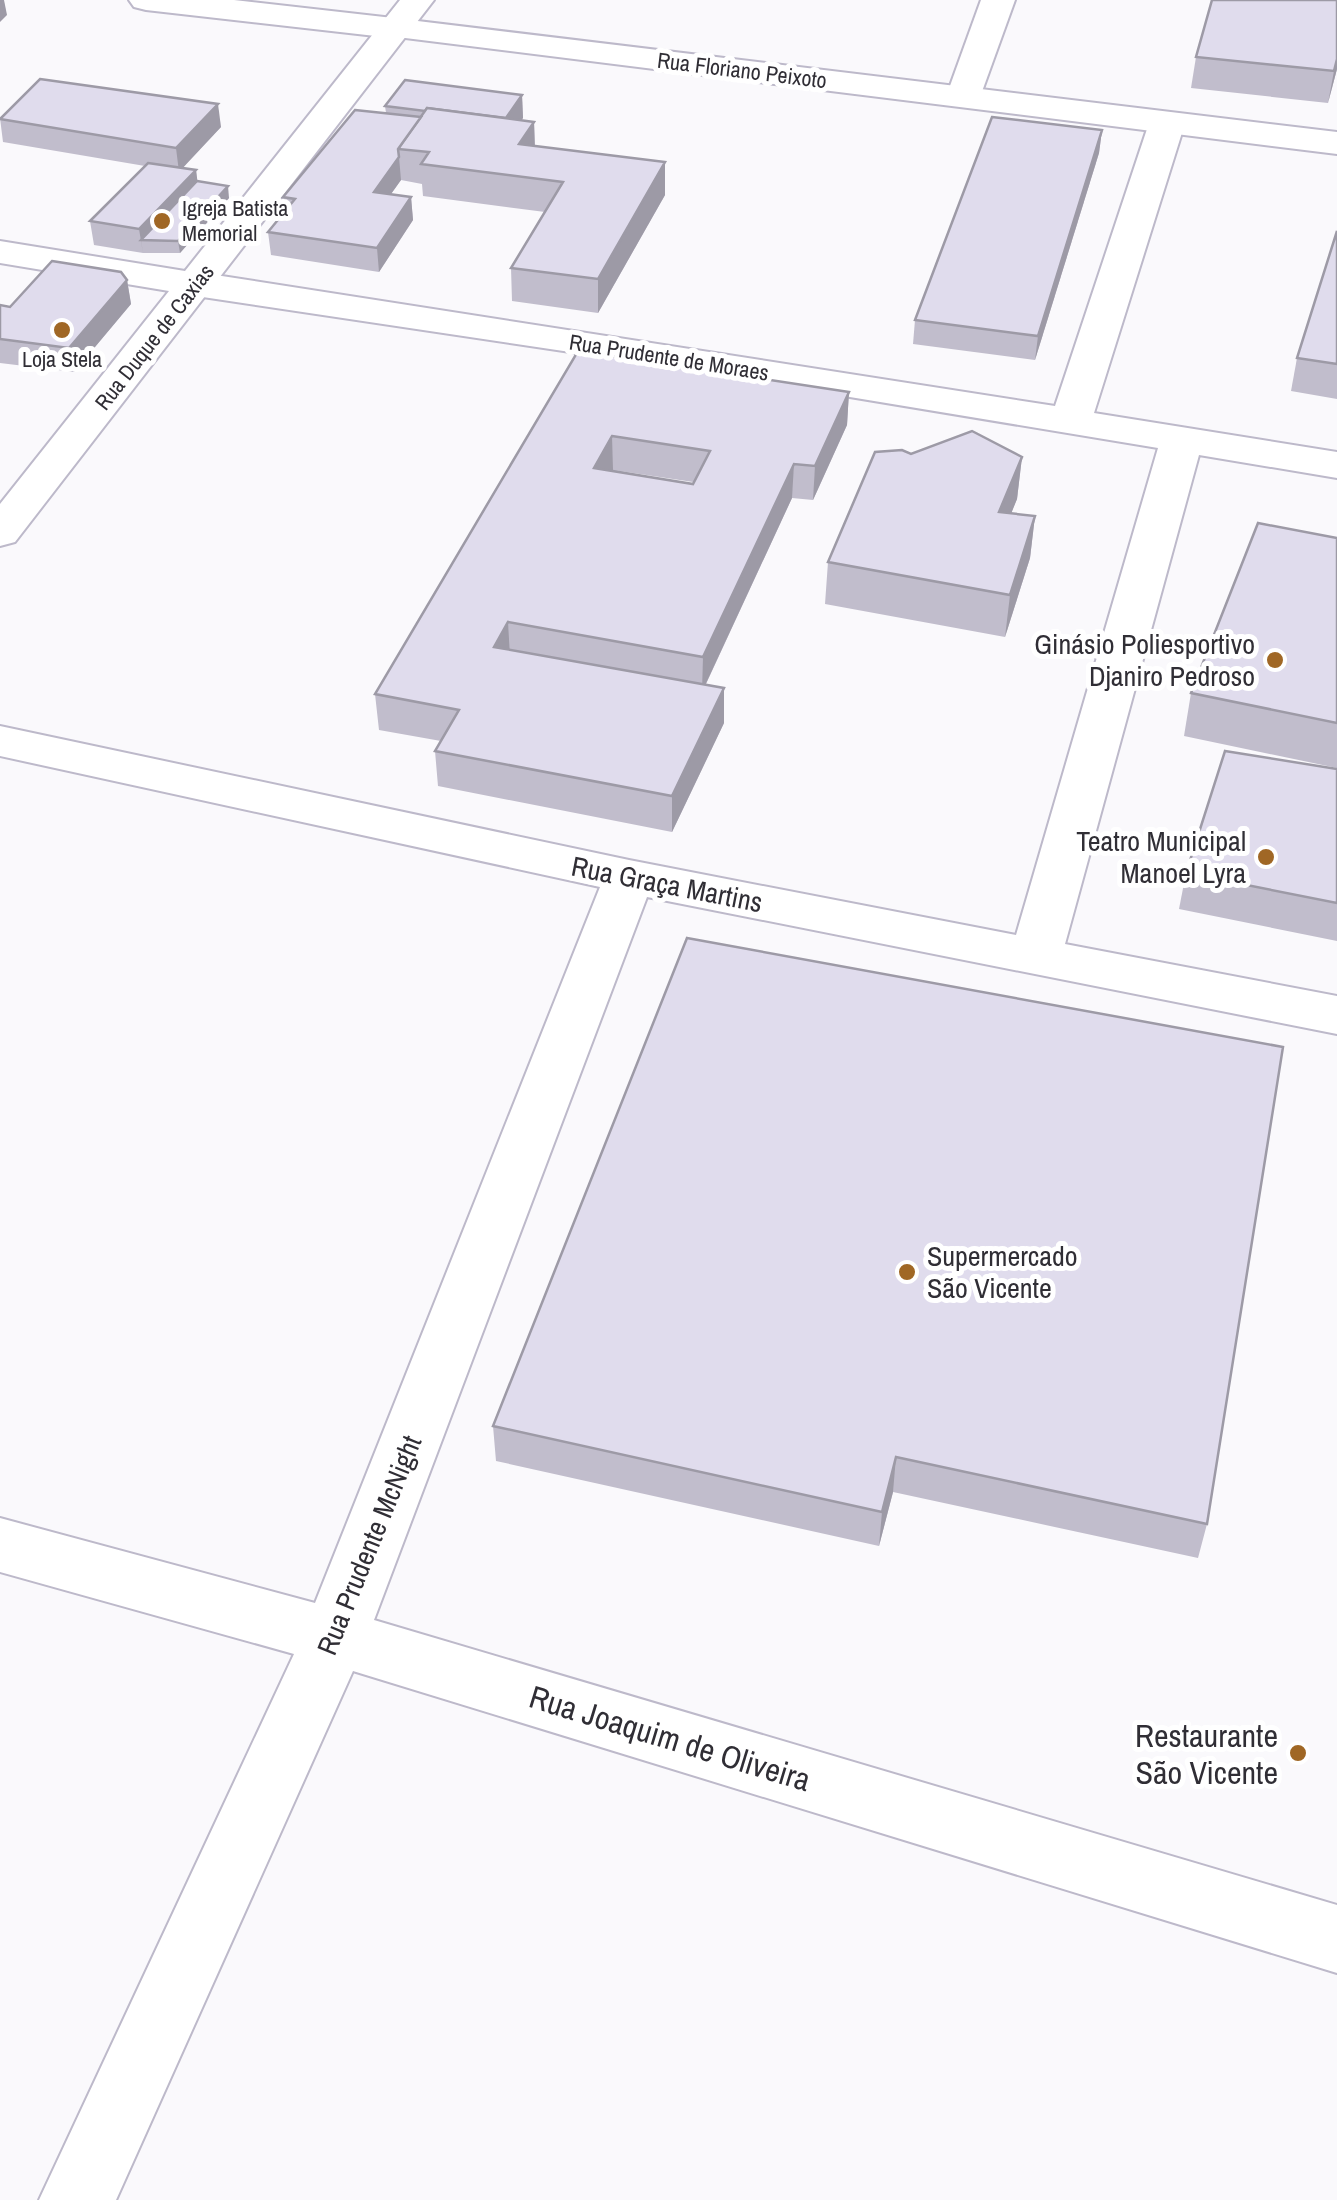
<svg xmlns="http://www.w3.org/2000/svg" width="1337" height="2200" font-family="'Archivo Narrow',sans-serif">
<rect width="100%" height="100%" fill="#faf9fc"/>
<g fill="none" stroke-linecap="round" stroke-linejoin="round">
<defs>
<g id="minor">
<polygon points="129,0 234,0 393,18 405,21 410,28 405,35 393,38 146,10 134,7"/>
<polygon points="981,0 1015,0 980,97 975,104 951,104 946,97"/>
<polygon points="1167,112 1180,115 1185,123 1094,413 1337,452 1337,478 1199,455 1065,944 1337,996 1337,1034 647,897 374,1620 1337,1905 1337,1973 353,1671 116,2200 39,2200 294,1654 0,1572 0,1518 315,1603 600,887 0,756 0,726 629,860 1016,935 1158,448 644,363 196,296 182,292 177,284 182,276 196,272 1055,406 1149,123 1154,115"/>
</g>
<polygon id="secondary" points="393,18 1337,132 1337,154 381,35 376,28 381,21"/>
<polygon id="primary" points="400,0 434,0 15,542 0,546 0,504 169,291 0,263 0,241 185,271"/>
</defs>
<use href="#minor" stroke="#bdb9ca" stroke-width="4"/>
<use href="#secondary" stroke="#bdb9ca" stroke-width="4"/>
<use href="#primary" stroke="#bdb9ca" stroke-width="4"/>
<use href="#minor" fill="#fff" fill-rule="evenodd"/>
<use href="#secondary" fill="#fff" fill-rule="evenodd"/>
<use href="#primary" fill="#fff" fill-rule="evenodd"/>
</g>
<g fill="#c1bdcc" fill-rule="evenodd">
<polygon points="1196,57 1337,69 1328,103 1191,88"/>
<polygon points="522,95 523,118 521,120 534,122 535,146 665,195 598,313 512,301 511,268 545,212 423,196 422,184 401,180 391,194 411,197 413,220 379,272 271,255 268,232 285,212 283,197 386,113 385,106"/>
<polygon points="0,118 221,127 182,168 196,170 197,181 229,198 180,253 143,253 94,245 90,221 145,166 3,142"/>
<polygon points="1102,130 1099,153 1035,360 913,344 915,320"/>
<polygon points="1337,231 1337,399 1291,391 1297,358"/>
<polygon points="127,280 131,304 74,372 0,363 0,305 10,307"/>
<path d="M 578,351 L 849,392 L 847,425 L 813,500 L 792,498 L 706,684 L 724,688 L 724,723 L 672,832 L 438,786 L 435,751 L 441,741 L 379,730 L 375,694 ZM 613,470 L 693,482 L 693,484 Z"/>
<polygon points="911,454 1022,457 1017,499 1011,513 1035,516 1030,558 1005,637 825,604 828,562"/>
<polygon points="1337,538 1337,768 1184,736 1191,693"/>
<polygon points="1337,769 1337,941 1179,909 1186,873"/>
<polygon points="687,938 1207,1524 1198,1558 893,1492 879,1546 496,1461 493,1426"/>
</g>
<g fill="#9d9aa6">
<polygon points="0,0 4,0 7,15 0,22"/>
<polygon points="1337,59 1337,69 1328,103 1334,71"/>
<polygon points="522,95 523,118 501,149 500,126"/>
<polygon points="218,104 221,127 179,172 176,148"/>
<polygon points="534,122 535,154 519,144"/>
<polygon points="1102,130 1099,153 1035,360 1038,336"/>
<polygon points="399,157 401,180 376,215 374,192"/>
<polygon points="665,162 665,195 598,313 598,279"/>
<polygon points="196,170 199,193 141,240 143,253 139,229"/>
<polygon points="228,186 229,198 180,253 178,241"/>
<polygon points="411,197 413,220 379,272 377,248"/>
<polygon points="127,280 131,304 74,372 69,348"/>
<polygon points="849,392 847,425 813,500 815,466"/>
<polygon points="612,436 613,470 595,502 594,468"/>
<polygon points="1022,457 1017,499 995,554 999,512"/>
<polygon points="794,464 792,498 702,692 703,657"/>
<polygon points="1035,516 1030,558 1005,637 1010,595"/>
<polygon points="508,622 510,657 494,647"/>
<polygon points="724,688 724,723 672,832 672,796"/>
<polygon points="896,1457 893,1492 879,1546 882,1512"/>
</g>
<g fill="#e0dced" stroke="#9d9aa6" stroke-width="2.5" fill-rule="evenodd">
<polygon points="1212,0 1337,0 1337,59 1334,71 1196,57"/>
<polygon points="40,79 218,104 176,148 0,119"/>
<polygon points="405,80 522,95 506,118 427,108 425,111 385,106"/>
<polygon points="427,108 534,122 519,144 665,162 598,279 511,268 563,182 421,164 429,152 398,149"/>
<polygon points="355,110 421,117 398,149 399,157 374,192 411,197 377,248 268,232 295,199 283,197"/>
<polygon points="992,117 1102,130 1038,336 915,320"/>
<polygon points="148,163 196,170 139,229 90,221"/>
<polygon points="197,181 228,186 178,241 141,240"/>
<polygon points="1337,231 1337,364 1297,358"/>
<polygon points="52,261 121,272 127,280 69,348 0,339 0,305 10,307"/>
<path d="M 578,351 L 849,392 L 815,466 L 794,464 L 703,657 L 508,622 L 494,647 L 724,688 L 672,796 L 435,751 L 459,710 L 375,694 ZM 612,436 L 710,451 L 693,484 L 594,468 Z"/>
<polygon points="972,431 1022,457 999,512 1035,516 1010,595 828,562 875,452 902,450 911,454"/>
<polygon points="1258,523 1337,538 1337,723 1191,693"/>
<polygon points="1225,751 1337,769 1337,903 1186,873"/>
<polygon points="687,938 1283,1047 1207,1524 896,1457 882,1512 493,1426"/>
</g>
<g fill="#a06725" stroke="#fff" stroke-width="4">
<circle cx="162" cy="221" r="10"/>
<circle cx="62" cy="330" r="10"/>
<circle cx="1275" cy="660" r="10"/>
<circle cx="1266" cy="857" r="10"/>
<circle cx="907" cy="1272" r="10"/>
<circle cx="1298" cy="1753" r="10"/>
</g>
<g text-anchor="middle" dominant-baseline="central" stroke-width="10" stroke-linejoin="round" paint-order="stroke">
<g font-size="22" fill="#302e35" stroke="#fff">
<text transform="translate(742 70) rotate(7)">Rua Floriano Peixoto</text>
<text transform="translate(154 337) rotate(-52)">Rua Duque de Caxias</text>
<text transform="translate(669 357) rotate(9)">Rua Prudente de Moraes</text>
</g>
<g font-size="22" fill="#302e35" stroke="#fff" text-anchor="start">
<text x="182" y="208">Igreja Batista<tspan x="182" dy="25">Memorial</tspan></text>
<text x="62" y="359" text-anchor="middle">Loja Stela</text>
</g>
<g font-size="28" fill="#302e35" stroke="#fff" text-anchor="end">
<text x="1255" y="644">Ginásio Poliesportivo<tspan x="1255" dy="32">Djaniro Pedroso</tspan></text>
<text x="1246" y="841">Teatro Municipal<tspan x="1246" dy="32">Manoel Lyra</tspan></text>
<text x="927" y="1256" text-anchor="start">Supermercado<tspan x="927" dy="32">São Vicente</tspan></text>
</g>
<g font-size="28" fill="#302e35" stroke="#fff">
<text transform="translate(667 884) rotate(11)">Rua Graça Martins</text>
<text transform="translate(369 1545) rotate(-68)">Rua Prudente McNight</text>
</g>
<g font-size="32" fill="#302e35" stroke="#fff" text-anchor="end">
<text x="1278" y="1735">Restaurante<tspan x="1278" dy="37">São Vicente</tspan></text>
</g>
<g font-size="32" fill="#302e35" stroke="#fff">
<text transform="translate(670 1738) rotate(17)">Rua Joaquim de Oliveira</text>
</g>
</g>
</svg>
